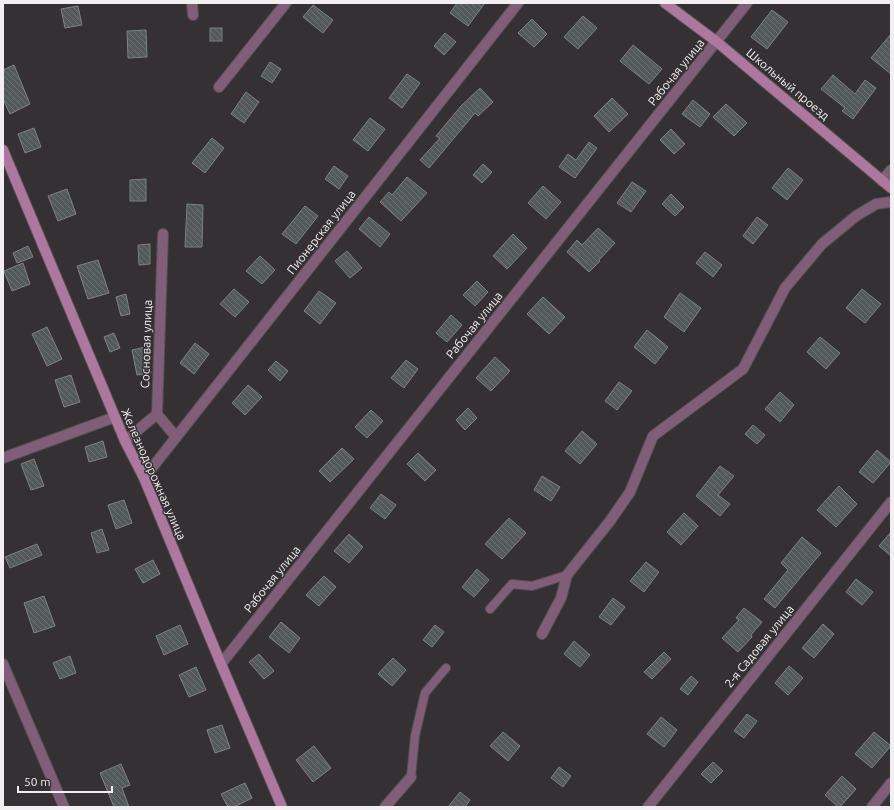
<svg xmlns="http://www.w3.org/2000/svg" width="894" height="810" font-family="Ubuntu,sans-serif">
<defs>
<pattern id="building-back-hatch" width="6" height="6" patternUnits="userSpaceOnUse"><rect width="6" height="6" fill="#535958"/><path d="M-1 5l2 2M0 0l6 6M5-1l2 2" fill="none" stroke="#6c7170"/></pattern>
</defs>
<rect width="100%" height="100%" fill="#343033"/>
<g fill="url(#building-back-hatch)" stroke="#7c8381">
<polygon points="457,3 485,3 468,26 450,13"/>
<polygon points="313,5 333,20 323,33 303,17"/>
<polygon points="78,6 82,25 65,28 61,9"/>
<polygon points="772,10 788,22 767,49 751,37"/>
<polygon points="583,16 597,28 578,49 564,37"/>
<polygon points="532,19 547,34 534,47 518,33"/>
<rect x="210" y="28" width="12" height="13"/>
<polygon points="146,30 147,57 128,58 127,31"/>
<polygon points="445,33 456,42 444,55 434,46"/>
<polygon points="891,34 891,74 871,58"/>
<polygon points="633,45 662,69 649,84 620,61"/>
<polygon points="270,62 281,69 272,83 261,76"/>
<polygon points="14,65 30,104 10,114 3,99 3,70"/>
<polygon points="407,74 420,83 402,108 389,98"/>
<polygon points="833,75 855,94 865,80 876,88 853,119 842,111 845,108 821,89"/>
<polygon points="480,88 493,102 478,116 475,113 429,168 420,160 440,138 436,136 461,106"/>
<polygon points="246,92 259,102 244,123 231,114"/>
<polygon points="612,98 628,114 609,132 594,116"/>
<polygon points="693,100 710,114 700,127 682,114"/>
<polygon points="726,104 747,123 734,136 713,117"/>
<polygon points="370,118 385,129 368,151 353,140"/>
<polygon points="34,128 41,147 25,153 18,134"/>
<polygon points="671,129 685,144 674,154 660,140"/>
<polygon points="212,138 224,148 205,173 192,163"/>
<polygon points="589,142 597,148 575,178 559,167 568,154 576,160"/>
<polygon points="483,164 492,172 482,183 473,175"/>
<polygon points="334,166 348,176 339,189 325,179"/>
<polygon points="788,168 803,180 787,200 772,188"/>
<polygon points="407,177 427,193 401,221 380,202 389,192 392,195"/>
<polygon points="146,179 146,201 130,201 130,180"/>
<polygon points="632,182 646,191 631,212 617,203"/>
<polygon points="543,186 561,202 546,219 528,203"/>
<polygon points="67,189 76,214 58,221 48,196"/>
<polygon points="671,194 684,207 675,216 662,204"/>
<polygon points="187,204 203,205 202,247 185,247"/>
<polygon points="305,206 318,216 296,244 282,234"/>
<polygon points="369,217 390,234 380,247 359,229"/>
<polygon points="757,217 768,225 753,244 743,236"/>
<polygon points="598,228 615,243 599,260 600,261 589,272 567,252 577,240 582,245"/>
<polygon points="513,234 527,248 507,269 493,256"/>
<polygon points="150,244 150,264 139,265 138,245"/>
<polygon points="28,246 33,257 17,263 13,253"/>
<polygon points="347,251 362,268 350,278 335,261"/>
<polygon points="705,252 722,265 713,277 696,263"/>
<polygon points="260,256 275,270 262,284 246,271"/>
<polygon points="98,260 109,293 88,299 77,266"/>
<polygon points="23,263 30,284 12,291 4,271"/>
<polygon points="477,281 488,292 475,306 463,295"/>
<polygon points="234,289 249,302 235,317 220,304"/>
<polygon points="862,289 881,304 865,323 846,308"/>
<polygon points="319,291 336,303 320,324 304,311"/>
<polygon points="680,293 701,308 684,332 664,317"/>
<polygon points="126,294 130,314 121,316 116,297"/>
<polygon points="543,297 565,317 549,334 527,314"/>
<polygon points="451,315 462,325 447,342 436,333"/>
<polygon points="47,327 62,359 47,366 32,334"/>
<polygon points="647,330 668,347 655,364 634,347"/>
<polygon points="114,333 120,348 110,352 104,337"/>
<polygon points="820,337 840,353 826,369 807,352"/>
<polygon points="195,343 209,354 194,374 180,363"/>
<polygon points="146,347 151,373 137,375 132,350"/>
<polygon points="495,357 510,371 491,391 476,378"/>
<polygon points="406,360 418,369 404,388 391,378"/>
<polygon points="276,361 288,371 280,381 268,370"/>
<polygon points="71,375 80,402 64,407 55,380"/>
<polygon points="619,382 632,391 617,410 605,401"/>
<polygon points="248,385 262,397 245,415 232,403"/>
<polygon points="780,392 794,405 780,422 765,409"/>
<polygon points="468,408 477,418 465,430 456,420"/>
<polygon points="371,410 383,421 367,438 355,427"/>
<polygon points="753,425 765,435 757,444 745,434"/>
<polygon points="582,431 597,444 580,464 565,451"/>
<polygon points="103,441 107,457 89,462 85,447"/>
<polygon points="342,448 354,459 330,482 319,471"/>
<polygon points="877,450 891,462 873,483 859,472"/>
<polygon points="418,453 436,470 425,481 407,464"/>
<polygon points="34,459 44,486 31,490 21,464"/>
<polygon points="720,466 734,476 718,495 730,504 720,516 696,496"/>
<polygon points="542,476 560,487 551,501 534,490"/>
<polygon points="839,486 857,504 836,527 817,510"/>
<polygon points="381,494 396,505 385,519 370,508"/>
<polygon points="124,500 132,523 116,529 108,505"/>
<polygon points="684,513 698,526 681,545 667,532"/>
<polygon points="509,518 526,533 502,559 485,544"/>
<polygon points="102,529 109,550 97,553 91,533"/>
<polygon points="891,532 891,556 879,546"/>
<polygon points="349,534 363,547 349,563 334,551"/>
<polygon points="802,537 821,553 775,608 764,599 788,570 781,563"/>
<polygon points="37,544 42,555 10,568 5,557"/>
<polygon points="153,560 160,574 143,583 135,569"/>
<polygon points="646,562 659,572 644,592 630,581"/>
<polygon points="477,569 489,580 474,597 462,587"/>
<polygon points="324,576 336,587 319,606 306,595"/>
<polygon points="856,579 873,592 862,605 846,592"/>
<polygon points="44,596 55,626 34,633 24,603"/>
<polygon points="613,598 625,607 611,625 599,617"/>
<polygon points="744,608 762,622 751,635 752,637 738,652 722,638 739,620 736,618"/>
<polygon points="281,622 300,638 289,653 269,637"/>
<polygon points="823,624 834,634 814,658 802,648"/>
<polygon points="180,625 188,644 164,655 156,636"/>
<polygon points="435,625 444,632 432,647 423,640"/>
<polygon points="574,641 590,655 580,667 564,654"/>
<polygon points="664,652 671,659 652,679 644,672"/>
<polygon points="259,654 274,671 264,679 249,662"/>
<polygon points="70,656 76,673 60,679 53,663"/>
<polygon points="393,658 406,670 392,686 378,674"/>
<polygon points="789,666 803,678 788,695 775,683"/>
<polygon points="196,667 206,690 189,697 179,675"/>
<polygon points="691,676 698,682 688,695 680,689"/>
<polygon points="747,714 757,721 744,738 734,731"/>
<polygon points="661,717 677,730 664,747 647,734"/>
<polygon points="222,725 230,748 215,753 207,730"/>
<polygon points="503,732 520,746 508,761 490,746"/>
<polygon points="874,732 891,746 872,768 855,754"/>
<polygon points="314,746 331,768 313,782 296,760"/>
<polygon points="713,762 723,771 711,783 701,774"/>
<polygon points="121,764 130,785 122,788 129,807 114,807 100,773"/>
<polygon points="559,767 571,776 563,787 551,778"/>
<polygon points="842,776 856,789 840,807 838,807 825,795"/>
<polygon points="245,783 252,798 234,807 228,807 221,794"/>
<polygon points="460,792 470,800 465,807 448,807"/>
</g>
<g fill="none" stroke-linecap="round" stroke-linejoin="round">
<defs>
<g id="lane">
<polyline points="490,609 512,584 532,586 567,575"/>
<polyline points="411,777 415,736 425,693 446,668"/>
</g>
<g id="street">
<polyline points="192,3 193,15"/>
<polyline points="219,87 286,3"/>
<polyline points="882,181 891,170"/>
<polyline points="157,414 176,437"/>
<polyline points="125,441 157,414 163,234"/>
<polyline points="3,458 115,417"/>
<polyline points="144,478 518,3"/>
<polyline points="542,634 561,598 567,575 610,521 630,492 653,436 743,369 785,288 822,244 856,216 876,204 891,202"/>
<polyline points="3,664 64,807"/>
<polyline points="221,664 747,3"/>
<polyline points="385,807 411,777"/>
<polyline points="648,807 891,502"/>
<polyline points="872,807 891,783"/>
</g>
<g id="secondary">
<polyline points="665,3 717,42 891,188"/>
<polyline points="3,150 125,441 144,478 221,664 282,807"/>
</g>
</defs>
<use href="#lane" stroke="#524f51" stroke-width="10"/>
<use href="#street" stroke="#524f51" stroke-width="12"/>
<use href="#secondary" stroke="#524f51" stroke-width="12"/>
<use href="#lane" stroke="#815e77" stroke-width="8"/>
<use href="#street" stroke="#815e77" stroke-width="10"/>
<use href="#secondary" stroke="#ad779e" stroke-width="10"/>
</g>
<g text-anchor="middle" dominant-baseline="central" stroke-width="3" stroke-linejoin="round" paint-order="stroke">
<g font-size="12" fill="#f2eff1" stroke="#343033">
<text transform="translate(676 72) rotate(-51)">Рабочая улица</text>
<text transform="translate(788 84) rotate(40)">Школьный проезд</text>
<text transform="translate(321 232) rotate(-52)">Пионерская улица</text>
<text transform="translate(474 325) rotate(-51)">Рабочая улица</text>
<text transform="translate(146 344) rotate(-88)">Сосновая улица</text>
<text transform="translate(154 474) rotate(66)">Железнодорожная улица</text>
<text transform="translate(272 579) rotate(-51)">Рабочая улица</text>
<text transform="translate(759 646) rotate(-51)">2-я Садовая улица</text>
</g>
</g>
<rect width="894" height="810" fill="none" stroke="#f2eff1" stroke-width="8"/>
<path d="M18 786v6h94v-6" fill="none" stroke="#f2eff1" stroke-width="2"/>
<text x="24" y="786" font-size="12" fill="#f2eff1" stroke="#343033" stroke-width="3" paint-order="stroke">50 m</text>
</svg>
